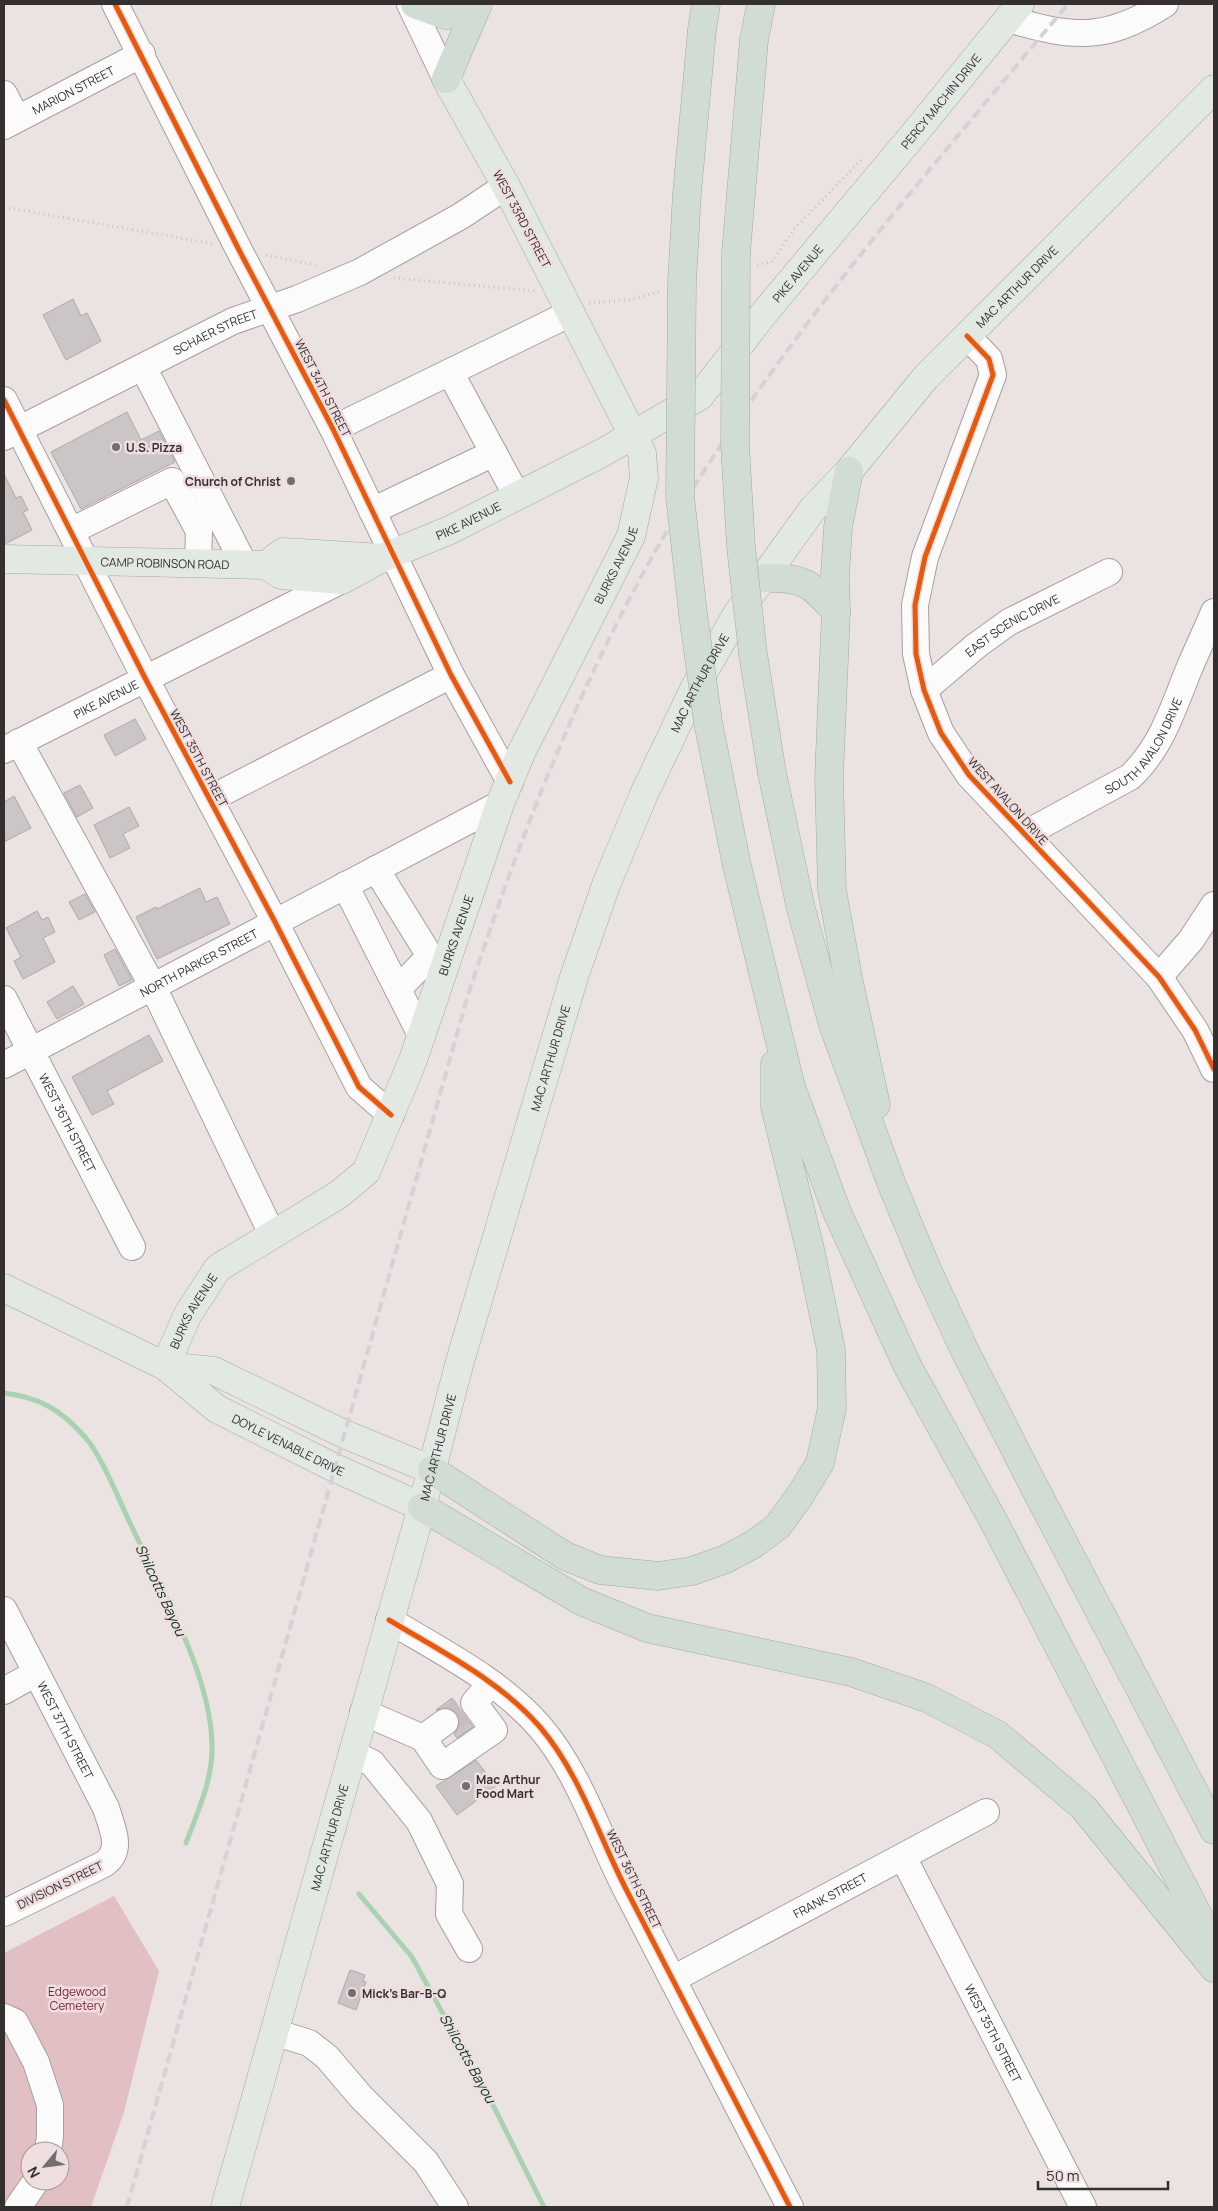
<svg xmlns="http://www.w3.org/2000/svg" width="1218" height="2211" font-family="Manrope,sans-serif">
<rect width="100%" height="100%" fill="#ebe2e2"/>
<path fill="#e1bfc2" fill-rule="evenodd" d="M 114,1896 L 159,1971 L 124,2112 L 91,2207 L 4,2207 L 4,1953 ZM 30,2151 L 60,2151 L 60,2181 L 30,2181 Z"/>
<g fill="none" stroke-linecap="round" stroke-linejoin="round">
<g stroke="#a9d2b1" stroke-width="5">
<path d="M 4,1393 C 39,1397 61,1410 84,1436 C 101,1454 119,1500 130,1523 C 160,1588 211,1673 212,1745 C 213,1779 198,1811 186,1843"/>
<polyline points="359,1894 412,1957 496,2111 544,2207"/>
</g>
</g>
<g fill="#ccc5c5" stroke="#b0a9a9">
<polygon points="73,299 81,316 87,313 101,341 66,360 43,315"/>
<polygon points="127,412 141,440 159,431 175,462 81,509 51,452"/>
<polygon points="4,474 16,498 21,496 28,510 23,512 32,530 7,543 4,543"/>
<polygon points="135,719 146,739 115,756 104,735"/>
<polygon points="80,785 93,808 77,817 64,793"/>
<polygon points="14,796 31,828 4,842 4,802"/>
<polygon points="129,807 139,826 123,834 130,848 110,858 94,825"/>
<polygon points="200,888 206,902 217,897 230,924 157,959 136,917 156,907 157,909"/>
<polygon points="85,894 95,912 79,920 69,902"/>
<polygon points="37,911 42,920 48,917 55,932 43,938 55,962 23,979 14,961 21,957 6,928"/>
<polygon points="115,949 132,980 119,986 104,955"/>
<polygon points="73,986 84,1004 57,1019 47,1002"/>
<polygon points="149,1035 163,1061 107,1091 114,1104 92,1115 72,1077"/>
<polygon points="452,1698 473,1727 457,1738 454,1734 458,1729 460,1721 457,1713 451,1708 436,1710"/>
<polygon points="476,1760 496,1786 457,1815 436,1786"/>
<polygon points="350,1970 365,1975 363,1981 366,1982 356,2010 338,2003"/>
</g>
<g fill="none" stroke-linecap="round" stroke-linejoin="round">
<polyline stroke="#c7bebe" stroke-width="26" stroke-dasharray="26 13" stroke-linecap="butt" points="445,1722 462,1711"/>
<defs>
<g id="minor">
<polyline points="115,4 239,250 333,429 451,675 510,782"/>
<polyline points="410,4 446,79"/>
<path d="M 1008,19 C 1073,38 1105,42 1165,4"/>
<polyline points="4,94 17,119"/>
<path id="s1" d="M 4,126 L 142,54"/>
<polyline points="967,336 989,359 993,375 925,557 915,605 916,654 924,690 941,733 969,775 1159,977 1195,1030 1214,1069"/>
<polyline points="143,367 244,564"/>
<polyline points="450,372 517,496"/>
<polyline points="4,400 145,678 275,922 359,1087 391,1115"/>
<polyline points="333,429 571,313"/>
<path id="s2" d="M 4,437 L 233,321 L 297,299 L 360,272 L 461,216 L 506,186"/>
<polyline points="372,511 494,453"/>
<polyline points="71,531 172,481 199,531 198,563"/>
<path id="s3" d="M 924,690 L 977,645 L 1009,622 L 1109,572"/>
<polyline points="19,742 153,987 272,1234"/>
<path id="s4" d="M 4,750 L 342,580"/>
<polyline points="210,799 451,675"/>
<path id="s5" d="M 1025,834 L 1130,777 C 1162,747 1173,708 1189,669 C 1197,650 1206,631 1214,612"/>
<polyline points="376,869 441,974"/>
<polyline points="345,885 420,1033"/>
<polyline points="1159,977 1191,940 1214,905"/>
<polyline points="398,989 430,956"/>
<path id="s6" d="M 4,999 L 132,1247"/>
<path id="s7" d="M 4,1065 L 500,804"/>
<path id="s8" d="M 4,1610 L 106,1808 C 112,1828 124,1850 104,1864 L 4,1913"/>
<path d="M 389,1620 C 442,1652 499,1680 540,1727 C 580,1774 599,1837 627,1891 C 681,1996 736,2102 790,2207"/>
<polyline points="4,1691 36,1673"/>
<polyline points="363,1712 423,1738 442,1766 494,1730 474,1703 491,1683"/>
<polyline points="423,1738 445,1722"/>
<polyline points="352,1753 372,1763 419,1821 450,1884 449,1914 469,1949"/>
<path id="s9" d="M 903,1857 L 1083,2207"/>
<path id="s10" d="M 673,1979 L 986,1812"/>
<polyline points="4,2017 15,2022 36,2062 50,2105 50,2136 48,2151"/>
<polyline points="274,2032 309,2043 327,2057 361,2097 426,2162 455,2207"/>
<polyline points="18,2207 36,2181"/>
</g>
<g id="major">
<path id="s11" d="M 4,559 L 266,565 L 281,575 L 342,580 L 382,558 L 450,530 L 602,453 L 700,396 L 765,312 L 914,134 L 1020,4"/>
<polyline points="266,565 283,552 382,558"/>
<path id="s12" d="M 4,1288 L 165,1366 L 217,1409 L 335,1468 L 422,1507"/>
<path id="s13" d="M 165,1366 L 188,1314 L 218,1268 L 338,1195 L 366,1172 L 413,1060 L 500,804 L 521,753 L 631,536 L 644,478 L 642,453 L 506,186 L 446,79"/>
<polyline points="165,1366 214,1371 344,1434 432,1470"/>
<path id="s14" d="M 225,2207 L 422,1507 L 460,1361 L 574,977 L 606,885 L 644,794 L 695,687 L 737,614 L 812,510 L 849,471 L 926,377 L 1214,89"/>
</g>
<g id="highway">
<polyline points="415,4 445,15 473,13"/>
<polyline points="702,30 706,4"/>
<polyline points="754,40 761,4"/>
<polyline points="446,79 478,4"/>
<polyline points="849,471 838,527 835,575 836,612 829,777 832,890 849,983 876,1105"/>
<path d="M 764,578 C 803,577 811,583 836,612"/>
<polyline points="772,773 801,909 833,1025 892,1185 926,1267 963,1347 1026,1471 1214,1830"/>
<polyline points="737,866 791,1087 837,1212 908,1367 993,1520 1214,1946"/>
<polyline points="432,1470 565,1556 600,1570 658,1576 692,1571 726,1559 754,1544 778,1526 799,1497 820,1463 832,1408 831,1350 810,1249 775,1107 775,1064"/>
<polyline points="422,1507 581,1601 647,1628 851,1672 927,1698 998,1735 1083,1807 1214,1968"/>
</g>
</defs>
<use href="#minor" stroke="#a69f9f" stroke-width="28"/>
<use href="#major" stroke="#a1aba1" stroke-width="29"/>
<use href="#highway" stroke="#a1aba1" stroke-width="29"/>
<g stroke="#c6c3c3" stroke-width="3" stroke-dasharray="1 4" stroke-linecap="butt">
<polyline points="4,207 214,244"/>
<polyline points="266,255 319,266"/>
<polyline points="757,265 773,261 794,229 861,160"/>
<polyline points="394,278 535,291"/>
<polyline points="589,303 628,300 662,291"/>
</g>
<use href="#minor" stroke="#fcfbfb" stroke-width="26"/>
<use href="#major" stroke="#e2e9e3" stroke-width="28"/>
<use href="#highway" stroke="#d1ddd4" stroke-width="28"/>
<path stroke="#d5d2d2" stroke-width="4" stroke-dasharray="10 5" stroke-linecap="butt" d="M 127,2207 L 468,995 C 524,824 590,655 685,501 C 795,323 934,165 1068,4"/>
<defs>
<g id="highway-bridge">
<polyline points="702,30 687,193 682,283 680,496 693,614 708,722 737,866"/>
<polyline points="754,40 736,253 735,445 741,547 753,654 772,773"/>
</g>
</defs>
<use href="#highway-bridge" stroke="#a1aba1" stroke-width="29" stroke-linecap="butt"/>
<use href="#highway-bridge" stroke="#d1ddd4" stroke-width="28"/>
<defs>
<g id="cycleway">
<polyline points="115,4 239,250 333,429 451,675 510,782"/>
<polyline points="967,336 989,359 993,375 925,557 915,605 916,654 924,690 941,733 969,775 1159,977 1195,1030 1214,1069"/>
<polyline points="4,400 145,678 275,922 359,1087 391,1115"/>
<path d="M 389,1620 C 442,1652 499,1680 540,1727 C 580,1774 599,1837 627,1891 C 681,1996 736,2102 790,2207"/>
</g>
</defs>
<use href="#cycleway" stroke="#efdedf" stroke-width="8"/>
<use href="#cycleway" stroke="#e8590c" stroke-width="5"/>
</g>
<g fill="#756e6e" stroke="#efdedf" stroke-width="2">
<circle cx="116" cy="447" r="5"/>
<circle cx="291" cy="481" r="5"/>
<circle cx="466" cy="1786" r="5"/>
<circle cx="352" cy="1993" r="5"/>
</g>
<g text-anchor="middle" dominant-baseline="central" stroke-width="5" stroke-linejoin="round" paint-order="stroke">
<g font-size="12" fill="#352f2f" stroke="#efdedf">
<text stroke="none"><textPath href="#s1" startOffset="78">MARION STREET</textPath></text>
<text stroke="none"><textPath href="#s11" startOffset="1125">PERCY MACHIN DRIVE</textPath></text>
<text transform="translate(522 219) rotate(62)">WEST 33RD STREET</text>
<text stroke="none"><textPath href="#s11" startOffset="901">PIKE AVENUE</textPath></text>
<text stroke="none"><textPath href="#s14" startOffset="2109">MAC ARTHUR DRIVE</textPath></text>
<text stroke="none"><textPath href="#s2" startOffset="236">SCHAER STREET</textPath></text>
<text transform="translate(323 388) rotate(63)">WEST 34TH STREET</text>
<text stroke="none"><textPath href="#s11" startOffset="481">PIKE AVENUE</textPath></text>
<text stroke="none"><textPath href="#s11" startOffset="161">CAMP ROBINSON ROAD</textPath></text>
<text stroke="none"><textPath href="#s13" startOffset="946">BURKS AVENUE</textPath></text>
<text stroke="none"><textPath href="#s3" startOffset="110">EAST SCENIC DRIVE</textPath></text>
<text stroke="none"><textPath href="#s14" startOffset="1599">MAC ARTHUR DRIVE</textPath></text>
<text stroke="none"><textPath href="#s4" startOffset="114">PIKE AVENUE</textPath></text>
<text stroke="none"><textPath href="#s5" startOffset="152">SOUTH AVALON DRIVE</textPath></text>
<text transform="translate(199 758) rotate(62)">WEST 35TH STREET</text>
<text transform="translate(1008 801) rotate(48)">WEST AVALON DRIVE</text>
<text stroke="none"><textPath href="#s13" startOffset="542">BURKS AVENUE</textPath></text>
<text stroke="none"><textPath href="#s7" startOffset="220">NORTH PARKER STREET</textPath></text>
<text stroke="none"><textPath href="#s14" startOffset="1194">MAC ARTHUR DRIVE</textPath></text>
<text stroke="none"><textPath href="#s6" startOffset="139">WEST 36TH STREET</textPath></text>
<text stroke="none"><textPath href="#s13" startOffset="62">BURKS AVENUE</textPath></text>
<text stroke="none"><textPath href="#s12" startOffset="326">DOYLE VENABLE DRIVE</textPath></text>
<text stroke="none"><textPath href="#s14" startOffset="789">MAC ARTHUR DRIVE</textPath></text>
<text stroke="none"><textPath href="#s8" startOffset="135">WEST 37TH STREET</textPath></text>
<text stroke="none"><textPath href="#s14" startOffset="384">MAC ARTHUR DRIVE</textPath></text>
<text transform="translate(634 1879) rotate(64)">WEST 36TH STREET</text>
<text transform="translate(60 1885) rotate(-26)">DIVISION STREET</text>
<text stroke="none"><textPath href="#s10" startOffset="178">FRANK STREET</textPath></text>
<text stroke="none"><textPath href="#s9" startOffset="198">WEST 35TH STREET</textPath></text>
</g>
<g font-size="12" font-weight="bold" fill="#352f2f" stroke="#efdedf" text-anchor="start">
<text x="126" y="447">U.S. Pizza</text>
<text x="281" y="481" text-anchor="end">Church of Christ</text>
<text x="476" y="1779">Mac Arthur<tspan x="476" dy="14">Food Mart</tspan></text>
<text x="362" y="1993">Mick's Bar-B-Q</text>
</g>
<g font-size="12" fill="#761f33" stroke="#efdedf">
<text x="77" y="1991">Edgewood<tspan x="77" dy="14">Cemetery</tspan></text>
</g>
<g font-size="14" font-style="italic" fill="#043417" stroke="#efdedf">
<text transform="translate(161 1590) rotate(65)">Shilcotts Bayou</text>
<text transform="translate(468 2058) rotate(61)">Shilcotts Bayou</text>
</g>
</g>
<rect width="1218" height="2211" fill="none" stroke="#352f2f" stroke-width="10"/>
<g transform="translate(45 2166) rotate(241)"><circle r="24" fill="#efdedf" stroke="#a59899"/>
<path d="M0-4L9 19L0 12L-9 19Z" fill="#756e6e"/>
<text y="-8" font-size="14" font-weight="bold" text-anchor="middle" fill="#352f2f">N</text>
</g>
<path d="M1038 2181v8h130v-8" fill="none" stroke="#352f2f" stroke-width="2.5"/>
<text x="1046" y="2181" font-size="15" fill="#352f2f" stroke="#efdedf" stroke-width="4" paint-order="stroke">50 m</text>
</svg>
